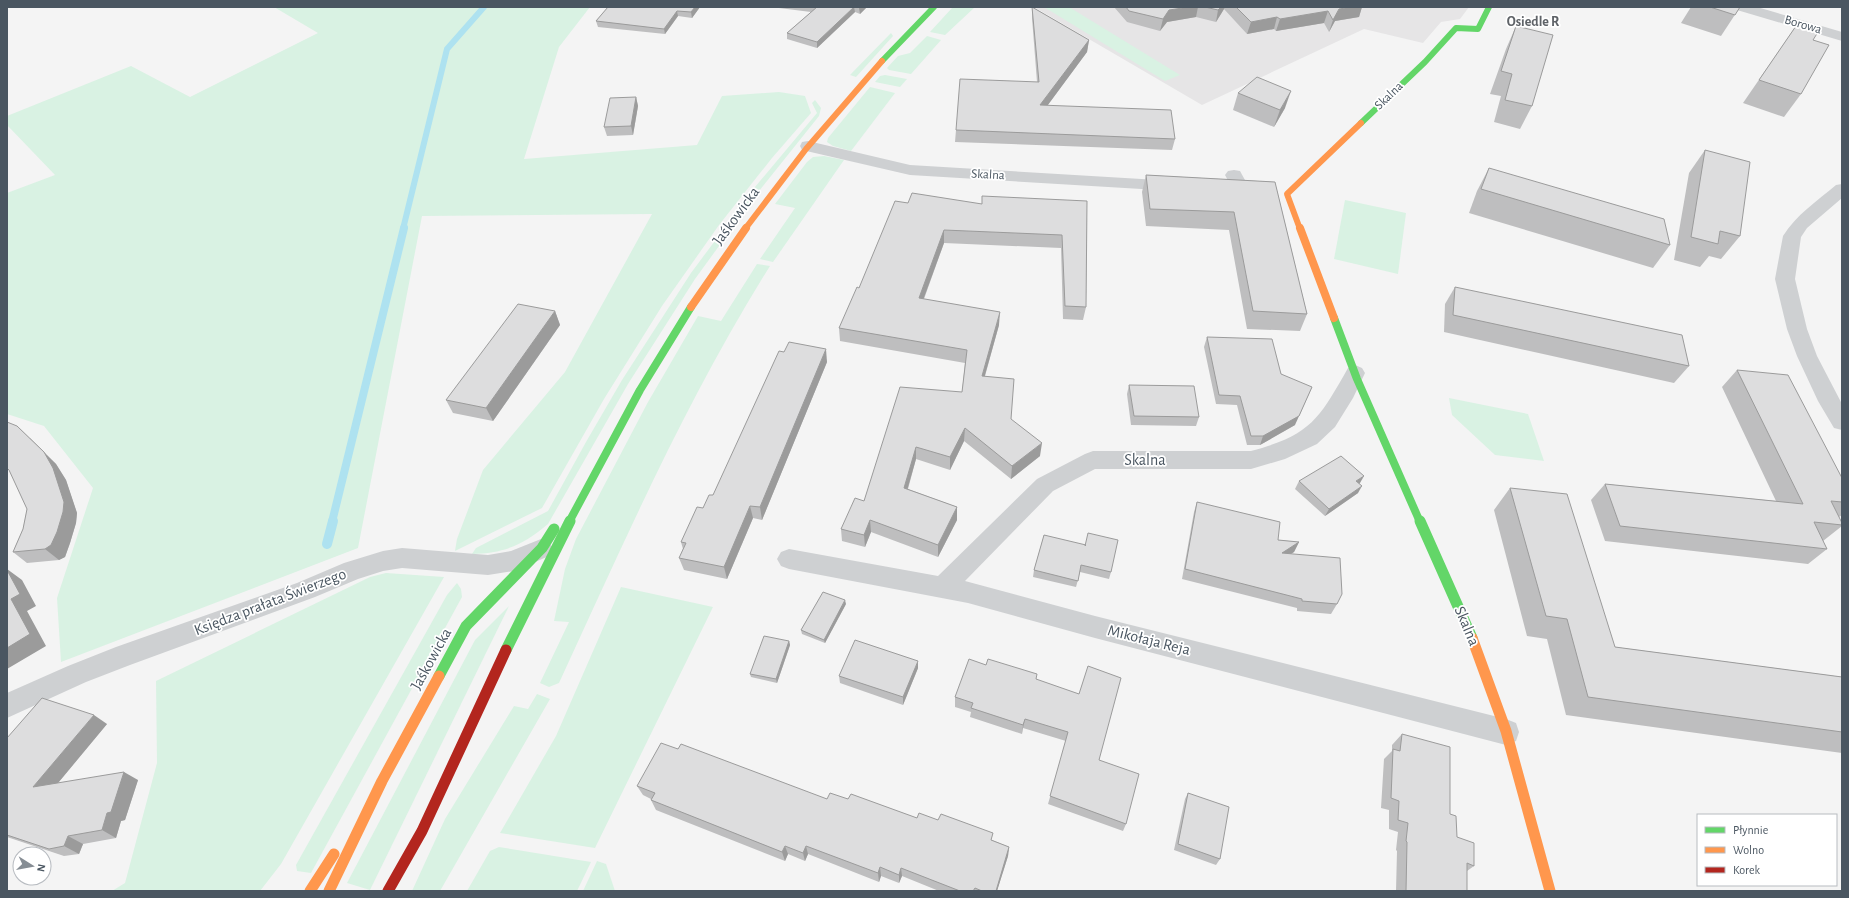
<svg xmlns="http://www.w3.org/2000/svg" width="1849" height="898" font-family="'Alegreya Sans',sans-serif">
<rect width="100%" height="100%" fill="#f4f4f4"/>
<polygon fill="#e6e5e6" points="1034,7 1469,7 1460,19 1441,22 1423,43 1364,29 1202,105"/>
<g fill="#d9f2e3">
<polygon points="274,7 590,7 559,47 524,159 697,145 722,96 779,92 805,96 811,113 772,158 719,225 662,306 604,399 542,508 455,551 457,539 483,470 565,372 652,214 422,216 358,548 61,662 57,598 93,488 44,426 7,414 7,193 55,175 7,125 7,116 131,66 190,97 318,33"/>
<polygon points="952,7 975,7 945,35 930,32 952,8"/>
<polygon points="1044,7 1069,7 1180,75 1165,81"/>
<polygon points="891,33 893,36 856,77 850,75"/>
<polygon points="927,36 941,40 911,74 889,70 887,68 898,56 910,53"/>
<polygon points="885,75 907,79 900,87 875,82 880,76"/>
<polygon points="870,87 895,93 851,151 833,146 827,142 828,138"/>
<path d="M 815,100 L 821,108 L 819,116 L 759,191 L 695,279 L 628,384 L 548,524 C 523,545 505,553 472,554 L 476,548 L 548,511 L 586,442 L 622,380 L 691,273 L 755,187 L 817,113 L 812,103 Z"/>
<polygon points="824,156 844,160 773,262 760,259 795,208 775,204 807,162 813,157"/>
<polygon points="1345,200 1406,213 1398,274 1334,259"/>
<path d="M 757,264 L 770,266 C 687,398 624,542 559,683 L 549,687 L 540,683 L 569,622 L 554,621 L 565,569 L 576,539 L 648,402 L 698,316 L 721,321 Z"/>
<polygon points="1449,398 1528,414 1544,461 1495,455 1452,415"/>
<polygon points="386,573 444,577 281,864 260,891 112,891 125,883 157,763 156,681 370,577"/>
<polygon points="457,583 461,589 462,597 311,873 297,871 296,865 447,595"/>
<polygon points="621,587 713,607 595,848 500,833 556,736"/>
<polygon points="509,606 370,890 347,883 475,640"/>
<polygon points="537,694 550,699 440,891 412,891 445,819 514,706 528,709"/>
<polygon points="499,847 591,862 577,891 467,891 490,851"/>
<polygon points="597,861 606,864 615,891 583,891"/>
</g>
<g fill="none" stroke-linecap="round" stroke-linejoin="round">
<polyline stroke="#aee2f0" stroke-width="6" points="403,229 447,49 484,7"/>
<polyline stroke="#aee2f0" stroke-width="8" points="332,522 404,228"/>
<polyline stroke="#aee2f0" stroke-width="10" points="327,544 333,521"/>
<g fill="#ced0d2" fill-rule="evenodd">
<polygon points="1735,7 1757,7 1842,32 1842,41 1737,10"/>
<polygon points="808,141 910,165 1175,181 1181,182 1184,186 1181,190 1175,191 910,175 802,150 800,146 802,142"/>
<polygon points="1234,170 1240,171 1251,191 1248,195 1242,196 1236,195 1225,175 1228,171"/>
<path d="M 1842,184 L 1842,198 L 1807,228 L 1801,237 L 1795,279 L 1807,329 L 1817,356 L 1842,404 L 1842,430 L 1834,428 L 1818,401 L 1797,356 L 1787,329 L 1775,279 L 1783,236 C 1796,215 1817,201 1836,185 Z"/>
<path d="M 1355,365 L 1362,368 L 1365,373 L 1353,398 L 1335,427 L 1317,444 L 1285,459 L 1251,469 L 1095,469 L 1053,491 L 965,581 L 1095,616 L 1506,719 L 1516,723 L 1519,732 L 1516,741 L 1506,745 L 1095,638 L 968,603 L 789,569 L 781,566 L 777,559 L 781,552 L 789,549 L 938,576 L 1037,479 L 1085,454 L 1093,451 L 1251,451 C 1311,435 1319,419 1348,368 Z"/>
<polygon points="541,539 549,542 553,549 549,556 514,571 488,575 402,568 383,571 358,579 315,597 130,665 86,682 7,718 7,693 68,666 116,647 297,583 344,563 383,551 402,548 488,555 511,551"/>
</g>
<g stroke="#63d668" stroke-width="6">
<polyline points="882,61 934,7"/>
<polyline points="1361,123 1425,62 1456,28 1478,29 1489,7"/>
</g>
<g stroke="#63d668" stroke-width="8">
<polyline points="1334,318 1357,379 1420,522"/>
<polyline points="569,522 640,390 691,307"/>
</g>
<g stroke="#63d668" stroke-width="11">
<polyline points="1420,521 1472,638"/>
<polyline points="506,650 570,521"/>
<polyline points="439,676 466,626 542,548 554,529"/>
</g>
<g stroke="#ff974d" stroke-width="6">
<polyline points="745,229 806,149 882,61"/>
<polyline points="1300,229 1287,194 1361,123"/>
</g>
<g stroke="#ff974d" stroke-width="8">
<polyline points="1300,228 1334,318"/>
<polyline points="691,307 746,228"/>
</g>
<g stroke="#ff974d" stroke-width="11">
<polyline points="1472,638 1506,731 1550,891"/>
<polyline points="310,891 334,854"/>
<polyline points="329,891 382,781 439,676"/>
</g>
<polyline stroke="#b3261e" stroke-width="11" points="388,891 422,831 506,650"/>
</g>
<g fill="#bebebf">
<polygon points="608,7 700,7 692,18 678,16 665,34 598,27 596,21"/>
<polygon points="771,7 867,7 860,14 855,12 817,48 787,39 787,33 811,12"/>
<polygon points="1032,7 1089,40 1087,52 1047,106 1175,139 1172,150 955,142 956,130 1037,82 1032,18"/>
<polygon points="1114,7 1362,7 1359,17 1335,21 1329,32 1324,23 1276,31 1274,29 1247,34 1224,9 1216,22 1196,17 1167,22 1160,31 1127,22"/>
<polygon points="1691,7 1740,7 1721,36 1681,23"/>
<polygon points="1516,26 1532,106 1520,129 1494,122 1501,96 1490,94 1506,49"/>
<polygon points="1796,26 1813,40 1801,94 1784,117 1743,103"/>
<polygon points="1238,93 1285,108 1274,127 1233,110"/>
<polygon points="636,97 638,106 633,135 607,136 604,127"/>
<polygon points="1705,150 1740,236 1721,259 1709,256 1700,267 1674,260 1689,173"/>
<polygon points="1489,168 1670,245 1653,268 1469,213 1477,191"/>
<polygon points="1146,175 1275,182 1307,314 1300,331 1247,329 1229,230 1146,226 1142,192"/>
<polygon points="1087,201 1086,307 1083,320 1063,319 1061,248 944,243 924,299 999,325 985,376 1011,419 1040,456 1011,479 964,441 950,470 916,459 908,489 957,507 957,520 938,557 871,532 865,547 842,541 841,529 864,501 962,392 965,363 840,341 839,328 859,288 908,203 982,204"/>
<polygon points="1455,287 1689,366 1674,383 1444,332 1445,304"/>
<polygon points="555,311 560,325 493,421 453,413 446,400"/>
<polygon points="1207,337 1281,374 1295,425 1260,445 1247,445 1237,405 1216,404 1204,347"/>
<polygon points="784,352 827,362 762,520 753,518 727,579 684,570 679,558 683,549 681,542 703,508 713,495"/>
<polygon points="1737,370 1842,478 1842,515 1839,517 1842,526 1823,541 1827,549 1808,564 1605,541 1591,500 1605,484 1776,501 1722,387"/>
<polygon points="1129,385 1199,417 1196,426 1131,425 1127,394"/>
<polygon points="30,438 56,464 66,480 77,513 76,523 70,543 65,557 59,560 27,563 13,552 23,529 27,509"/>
<polygon points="1299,481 1360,483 1358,493 1325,516 1295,489"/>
<polygon points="1510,488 1615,647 1842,677 1842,753 1566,715 1547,639 1527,636 1494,510"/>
<polygon points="1197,502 1278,540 1299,542 1294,552 1291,554 1337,604 1331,614 1297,611 1297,608 1182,579 1194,512"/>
<polygon points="1044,535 1111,572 1109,579 1080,572 1076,587 1033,577 1034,570"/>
<polygon points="846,604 825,643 802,634 801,630"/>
<polygon points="789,641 790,645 777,683 751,677 750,674"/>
<polygon points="986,665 1036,679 1099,760 1126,824 1123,831 1048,804 1066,741 1023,728 1022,734 970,717 971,712 955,707 955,697"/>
<polygon points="918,668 903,705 840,683 839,676"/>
<polygon points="107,724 58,783 138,780 125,820 121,821 116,838 83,844 79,854 64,856 7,837 7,738"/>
<polygon points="1402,734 1450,814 1457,837 1474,866 1467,871 1467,891 1396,891 1397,851 1396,850 1398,832 1389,829 1389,810 1381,808 1384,759 1392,751 1392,745"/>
<polygon points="637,786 827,799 848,799 917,818 992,840 1009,847 1008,856 997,891 939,891 902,876 899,883 881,876 879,882 808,854 805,861 788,854 785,861 656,810 651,800 651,799 643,795"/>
<polygon points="1188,793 1220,859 1216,865 1174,850 1185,799"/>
</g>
<g fill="#9b9b9b">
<polygon points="695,7 700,7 692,18 691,12"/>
<polygon points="854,7 855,12 817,48 817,42"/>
<polygon points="860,7 867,7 860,14 859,8"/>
<polygon points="1189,7 1198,7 1196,17 1167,22 1160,31 1163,19 1169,10"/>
<polygon points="1221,7 1225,7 1224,9 1216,22 1218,10"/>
<polygon points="1352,7 1362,7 1359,17 1335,21 1329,32 1333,20 1339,9"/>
<polygon points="677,11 678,16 665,34 664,29"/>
<polygon points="1328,11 1324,23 1276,31 1280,19"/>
<polygon points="1277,17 1274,29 1247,34 1251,22"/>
<polygon points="1089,40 1087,52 1039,117 1040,105"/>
<polygon points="1291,91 1285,108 1274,127 1280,110"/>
<polygon points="636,97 638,106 633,135 631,126"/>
<polygon points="944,230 944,243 919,311 919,298"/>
<polygon points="555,311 560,325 493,421 486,408"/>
<polygon points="1000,312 999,325 981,389 982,376"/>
<polygon points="826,349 827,362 762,520 760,507"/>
<polygon points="1312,387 1295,425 1260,445 1263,436"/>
<polygon points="17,426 56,464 66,480 77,513 76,523 70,543 65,557 59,560 45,549"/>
<polygon points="965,428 964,441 950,470 950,457"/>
<polygon points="1042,443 1040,456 1011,479 1012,466"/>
<polygon points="916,447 916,459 904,501 904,488"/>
<polygon points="1364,476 1360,483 1352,488 1356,481"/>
<polygon points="1362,486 1358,493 1325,516 1329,509"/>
<polygon points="750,506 753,518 727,579 724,567"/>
<polygon points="957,507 957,520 938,557 938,545"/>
<polygon points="870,520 871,532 865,547 864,535"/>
<polygon points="1299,542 1294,552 1277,562 1282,553"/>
<polygon points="7,569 22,580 36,606 27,611 46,646 7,669 7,648 11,599"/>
<polygon points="845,600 846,604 825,643 824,640"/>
<polygon points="789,641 790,645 777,683 776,679"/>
<polygon points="918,661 918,668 903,705 903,697"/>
<polygon points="94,715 107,724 48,795 33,787"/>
<polygon points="1025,719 1023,728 1022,734 1023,725"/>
<polygon points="124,772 138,780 125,820 121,821 116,838 102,830 107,813"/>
<polygon points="68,836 83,844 79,854 64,846"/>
<polygon points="785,846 788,854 785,861 782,852"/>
<polygon points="806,846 808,854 805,861 803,853"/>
<polygon points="1009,847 1008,856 997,891 996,891"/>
<polygon points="880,867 881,876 879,882 878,873"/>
<polygon points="901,868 902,876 899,883 899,875"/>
</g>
<g fill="#ddddde" stroke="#9b9b9b">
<polygon points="608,7 695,7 691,12 677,11 664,29 596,21"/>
<polygon points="817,7 854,7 817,42 787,33"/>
<polygon points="1032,7 1089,40 1040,105 1171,110 1175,139 956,130 960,79 1039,82"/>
<polygon points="1126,7 1189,7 1169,10 1163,19 1129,11"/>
<polygon points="1205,7 1221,7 1218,10"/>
<polygon points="1236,7 1352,7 1339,9 1333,20 1328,11 1280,19 1277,17 1251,22"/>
<polygon points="1710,7 1740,7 1735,15"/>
<polygon points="1516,26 1553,35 1532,106 1505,100 1512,74 1501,71"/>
<polygon points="1796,26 1818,32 1813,40 1829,45 1801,94 1759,80"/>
<polygon points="1257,77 1291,91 1280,110 1238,93"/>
<polygon points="636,97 631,126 604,127 610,98"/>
<polygon points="1705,150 1750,162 1740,236 1720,231 1718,244 1691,237"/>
<polygon points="1489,168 1664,219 1670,245 1481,189"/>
<polygon points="1146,175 1275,182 1307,314 1253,311 1234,212 1150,209"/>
<polygon points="912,193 982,204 982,196 1087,201 1086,307 1065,306 1062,235 944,230 919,298 1000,312 982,376 1014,379 1011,419 1042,443 1012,466 965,428 950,457 916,447 904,488 957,507 938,545 870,520 864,535 841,529 855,498 864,501 900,387 962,392 967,350 839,328 857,287 859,288 895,201 908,203"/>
<polygon points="1455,287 1682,335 1689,366 1453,315"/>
<polygon points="518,304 555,311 486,408 446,400"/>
<polygon points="1207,337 1272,339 1281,374 1312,387 1299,416 1263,436 1251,436 1240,396 1219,395"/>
<polygon points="789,342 826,349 760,507 750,506 724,567 679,558 686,543 681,542 697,507 703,508 709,495 713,495 779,351 784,352"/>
<polygon points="1737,370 1788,375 1842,478 1842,502 1831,501 1842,523 1842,525 1814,522 1827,549 1620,526 1605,484 1803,504"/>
<polygon points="1129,385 1194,386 1199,417 1134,416"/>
<polygon points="7,422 17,426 44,452 53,468 64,502 63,512 57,532 51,545 45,549 13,552 23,529 27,509 9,470 7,468"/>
<polygon points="1341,456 1364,476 1356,481 1362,486 1329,509 1299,481"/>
<polygon points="1510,488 1567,494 1615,647 1842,677 1842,732 1588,697 1567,619 1546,616"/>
<polygon points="1197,502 1280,522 1278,540 1299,542 1282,553 1340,558 1342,594 1337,604 1302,601 1302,599 1185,569"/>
<polygon points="1088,533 1118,540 1111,572 1081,565 1078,581 1034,570 1044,535 1086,545 1085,546"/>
<polygon points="7,570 20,594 11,599 30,634 7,648"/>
<polygon points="823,592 845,600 824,640 801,630"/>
<polygon points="764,636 789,641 776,679 750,674"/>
<polygon points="855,640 918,661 903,697 839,676"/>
<polygon points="969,659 986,665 988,659 1037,674 1036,679 1079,694 1088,666 1121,678 1099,760 1139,774 1126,824 1050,796 1068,732 1025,719 1023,725 971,708 973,703 955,697"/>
<polygon points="42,698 94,715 33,787 124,772 111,812 107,813 102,830 68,836 64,846 49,849 7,835 7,738"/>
<polygon points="1402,734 1450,747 1450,814 1456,816 1457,837 1474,843 1474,866 1467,863 1467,891 1406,891 1407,842 1406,841 1408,823 1398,820 1399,801 1391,798 1393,749 1400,751"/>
<polygon points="661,743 678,749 681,744 827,799 830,793 848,799 851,794 917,818 919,813 938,820 941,814 993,833 991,840 1009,847 996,891 982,891 975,888 973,891 960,891 901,868 899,875 880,867 878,873 806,846 803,853 785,846 782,852 651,800 655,793 637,786"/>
<polygon points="1188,793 1229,807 1220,859 1178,844"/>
</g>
<g text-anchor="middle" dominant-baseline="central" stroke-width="3.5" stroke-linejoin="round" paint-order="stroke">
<g font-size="13" fill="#4a5661" stroke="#fff">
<text transform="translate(1803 25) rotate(16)">Borowa</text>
<text transform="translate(1389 96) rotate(-44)">Skalna</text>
<text transform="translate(988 175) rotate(3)">Skalna</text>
</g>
<g font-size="14" font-weight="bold" fill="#5f6368" stroke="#fff">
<text x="1533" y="22">Osiedle R</text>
</g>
<g font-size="16" fill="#4a5661" stroke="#fff">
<text transform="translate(736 216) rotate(-54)">Jaśkowicka</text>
<text x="1145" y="460">Skalna</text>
<text transform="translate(270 602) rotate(-21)">Księdza prałata Świerzego</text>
<text transform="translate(1467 626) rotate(67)">Skalna</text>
<text transform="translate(1149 640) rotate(14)">Mikołaja Reja</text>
<text transform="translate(431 659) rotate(-61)">Jaśkowicka</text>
</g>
</g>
<rect width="1849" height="898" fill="none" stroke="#4a5661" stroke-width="16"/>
<rect x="1697" y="814" width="140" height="72" fill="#ffffff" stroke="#b7bbc0"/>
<rect x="1705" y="827" width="20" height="6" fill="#63d668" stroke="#b7bbc0"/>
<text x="1733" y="834" font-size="12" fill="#4a5661">Płynnie</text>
<rect x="1705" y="847" width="20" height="6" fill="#ff974d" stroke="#b7bbc0"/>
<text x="1733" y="854" font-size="12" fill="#4a5661">Wolno</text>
<rect x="1705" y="867" width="20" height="6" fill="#b3261e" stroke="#b7bbc0"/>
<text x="1733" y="874" font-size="12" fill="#4a5661">Korek</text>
<g transform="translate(32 866) rotate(101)"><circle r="19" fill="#ffffff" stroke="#b7bbc0"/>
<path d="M0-3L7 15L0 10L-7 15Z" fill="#868d94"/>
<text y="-6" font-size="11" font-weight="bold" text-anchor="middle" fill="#4a5661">N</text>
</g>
</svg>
